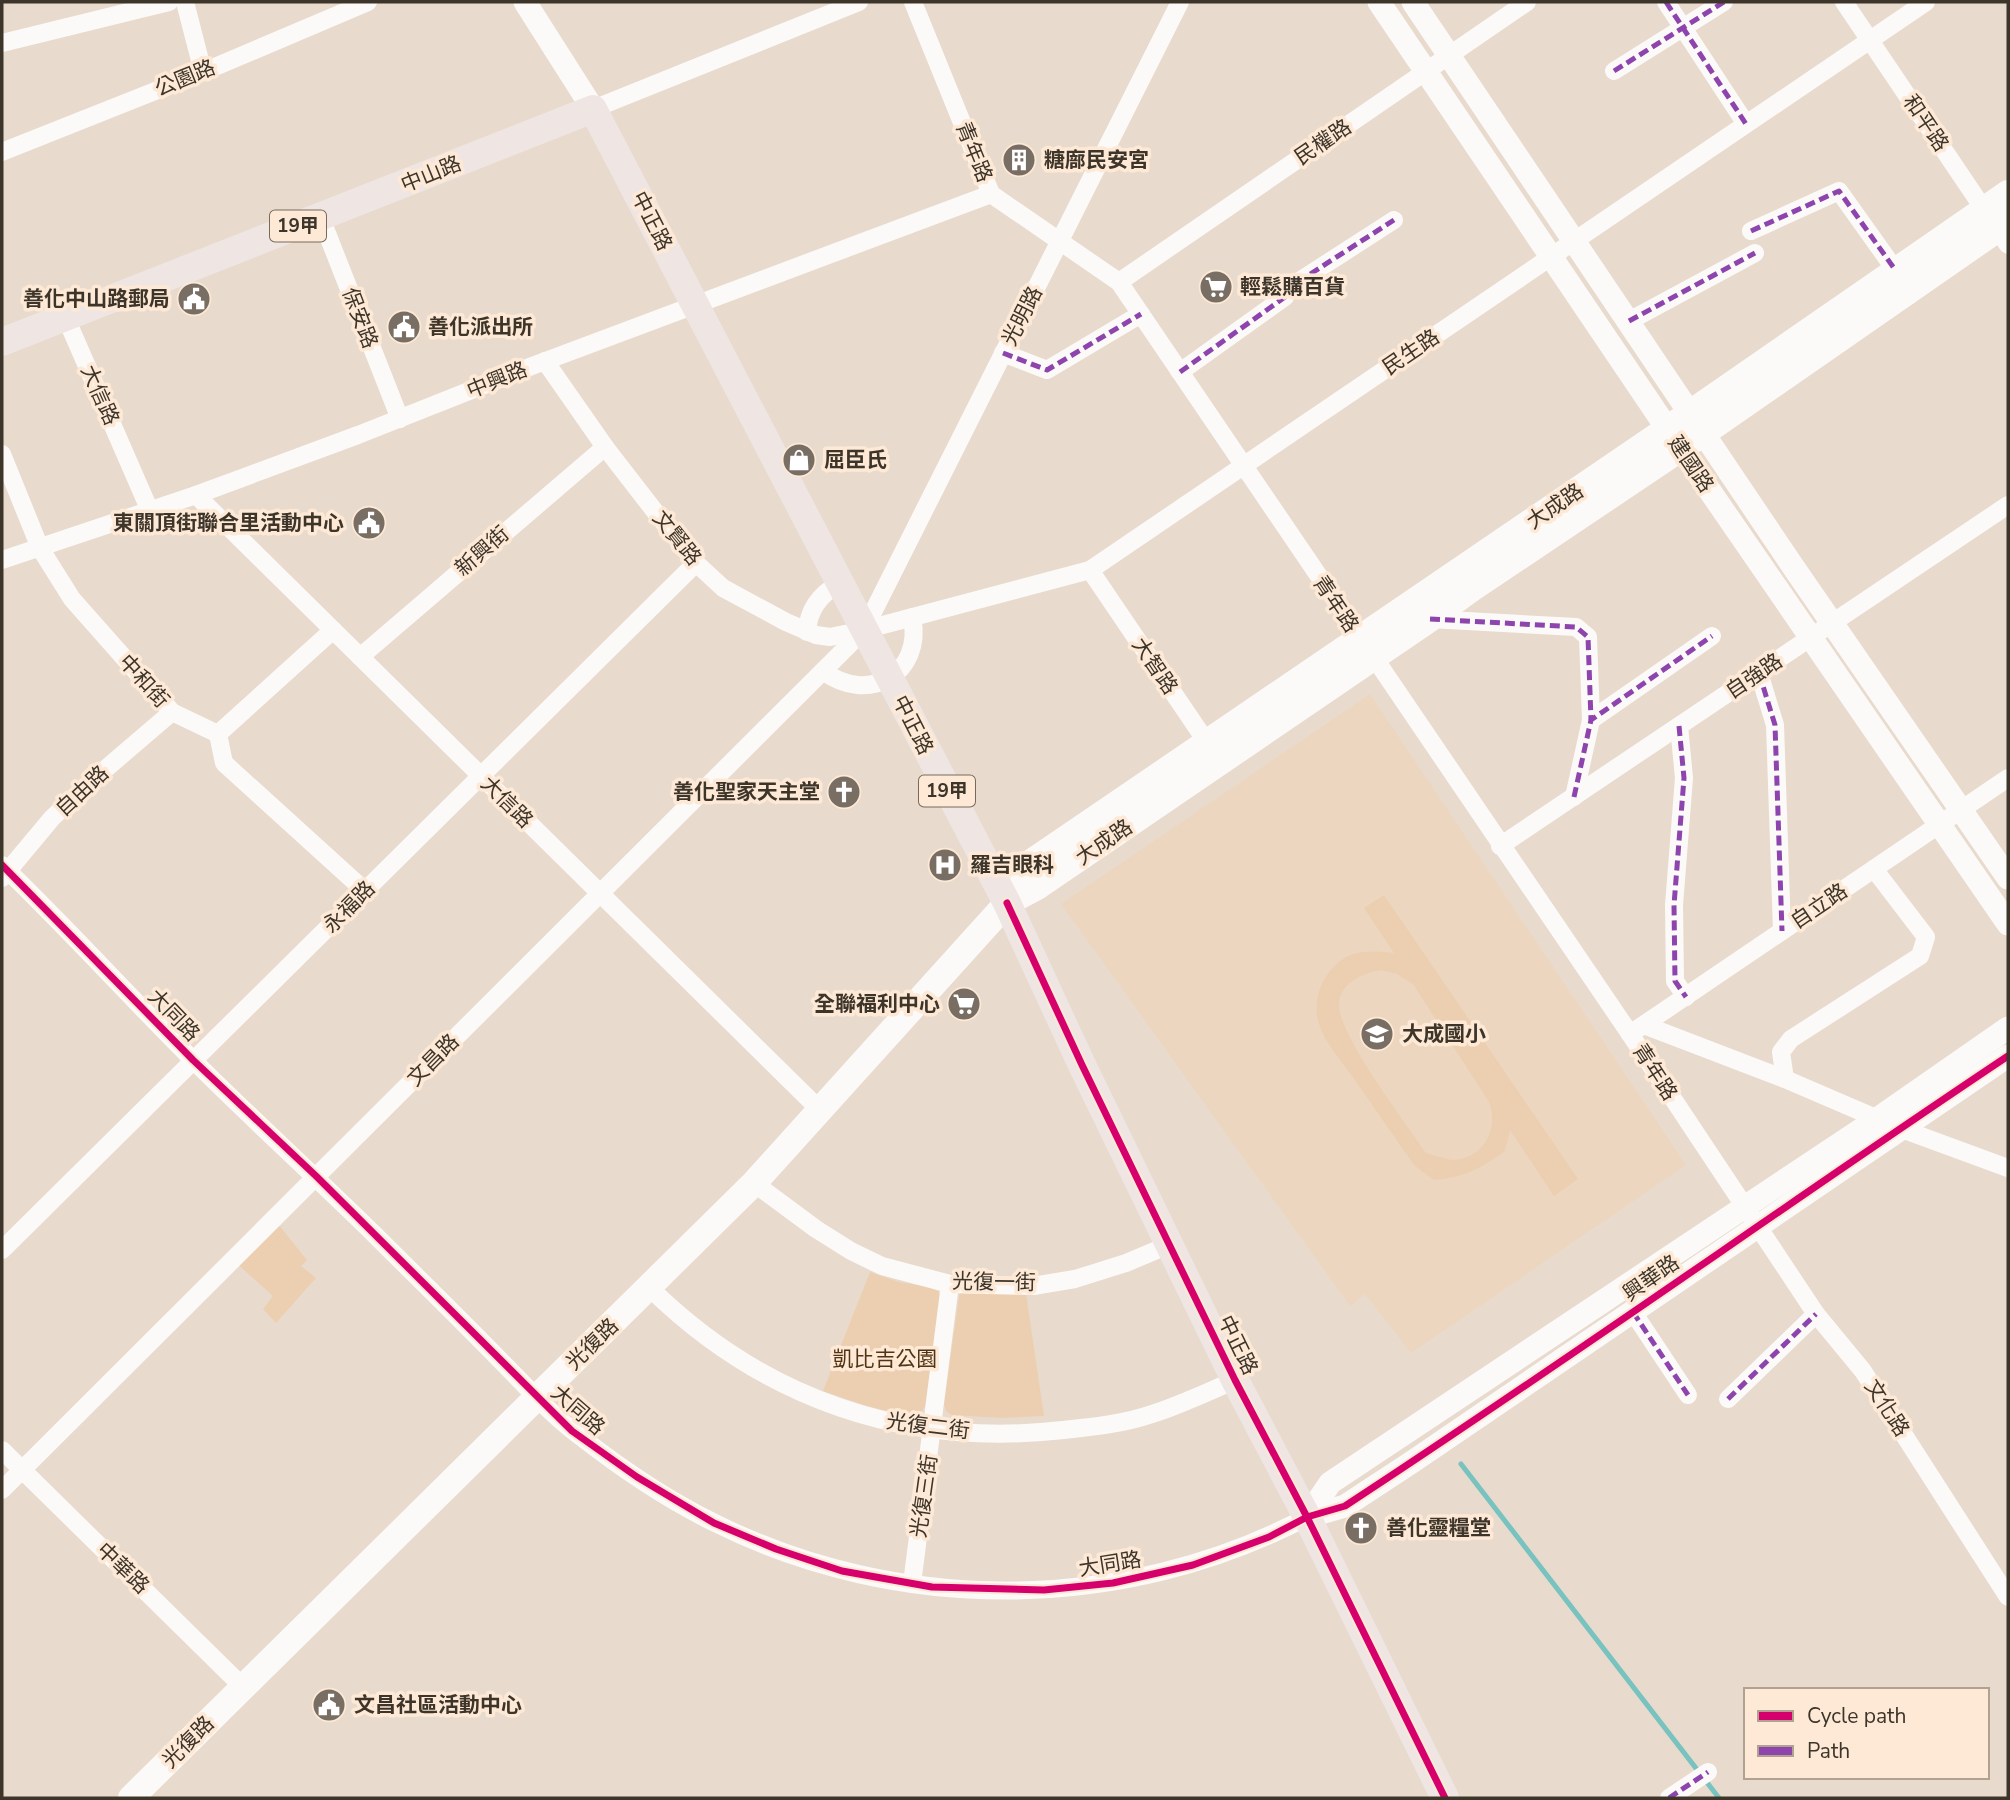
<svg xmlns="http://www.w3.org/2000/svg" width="2010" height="1800" font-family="'Nunito Sans','Noto Sans TC',sans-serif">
<rect width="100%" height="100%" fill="#e8dbcd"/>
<polygon fill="#ecd6bf" points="1370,694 1686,1165 1411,1353 1365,1294 1350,1306 1061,904"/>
<g fill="#eccfb0" fill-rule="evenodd">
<path d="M 1384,895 L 1578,1179 L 1554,1196 L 1510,1130 L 1505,1151 C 1480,1169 1465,1177 1434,1180 L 1414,1165 C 1393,1135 1373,1106 1352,1076 C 1339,1058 1321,1038 1317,1016 C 1315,1003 1319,986 1327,975 C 1346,949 1365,950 1394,953 L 1364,908 ZM 1381,970 L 1397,974 L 1413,984 L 1489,1102 C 1499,1127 1485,1158 1454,1160 C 1446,1160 1435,1155 1426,1153 C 1406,1123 1339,1036 1339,1005 C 1339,983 1363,973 1381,970 Z"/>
<polygon points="275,1220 307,1260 301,1266 316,1278 276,1323 263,1309 273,1296 234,1261"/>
<polygon points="870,1272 899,1282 929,1287 938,1291 941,1296 925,1406 920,1414 914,1417 870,1407 823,1391"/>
<polygon points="1025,1286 1044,1416 1002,1418 951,1415 946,1411 944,1404 960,1289"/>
</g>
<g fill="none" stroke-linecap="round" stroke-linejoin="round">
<polyline stroke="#78c2bf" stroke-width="5" points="1461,1464 1719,1798"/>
<g stroke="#fcfaf8" stroke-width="18">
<polyline points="185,2 203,72"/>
<polyline points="913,2 991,194 1119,282 1630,1034 1816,1314 1863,1371 2008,1597"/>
<polyline points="1666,2 1746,124"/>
<polyline points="1844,2 2008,245"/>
<polyline points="2,43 169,2"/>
<polyline points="1614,71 1724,2"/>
<polyline points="593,109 859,2"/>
<polyline points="2,152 203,72 368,2"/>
<polyline points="321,218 400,419"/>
<polyline points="1751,231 1839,191 1896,271"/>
<polyline points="1119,282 1527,2"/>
<polyline points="66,318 150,511"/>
<polyline points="1629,321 1755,253"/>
<polyline points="1003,353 1047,370 1141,314"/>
<polyline points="545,361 605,447 653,509 696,563 723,588 786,622 816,635 830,637 864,630 1090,570 1926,2"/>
<polyline points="1180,372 1285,297 1287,289 1394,220"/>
<polyline points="2,454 40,548 72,599 172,712 218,734 224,763 365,891"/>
<polyline points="196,495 819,1109"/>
<polyline points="2,560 196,495 358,435 532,366 991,194"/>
<polyline points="1090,570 1212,750"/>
<polyline points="1430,619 1576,627 1588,637 1591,720"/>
<path d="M 807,632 C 808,610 820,594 840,583"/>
<polyline points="360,657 605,447"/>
<path d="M 823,671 C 868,705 924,674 912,617"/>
<polyline points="1759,673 1775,725 1782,931"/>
<polyline points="1679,726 1684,778 1674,905 1675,981 1686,997"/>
<polyline points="218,734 333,630"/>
<polyline points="1574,797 1591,720 1712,636"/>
<polyline points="1500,846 2008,505"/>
<path d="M 2,865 C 67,928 128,995 192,1059 C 252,1119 315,1176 376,1236 C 417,1277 459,1318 500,1360 C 526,1386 551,1415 581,1437 C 622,1469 668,1500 715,1523 C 900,1615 1124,1613 1307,1517"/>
<polyline points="2,878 52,818 95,778 172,712"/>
<polyline points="1644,1025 1785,1079 1899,1128 2008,1168"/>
<polyline points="1630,1034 2008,778"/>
<polyline points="1785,1079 1781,1052 1791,1039 1920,956 1926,937 1874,869"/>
<polyline points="754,1183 816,1229 851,1251 882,1266 950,1284 1033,1286 1075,1279 1126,1263 1171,1244"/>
<polyline points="2,1250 696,563"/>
<path d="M 650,1288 C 763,1399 905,1448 1063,1430 C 1092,1427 1123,1424 1152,1414 C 1180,1405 1208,1392 1235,1380"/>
<polyline points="1633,1312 1688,1395"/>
<polyline points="1728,1399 1816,1314"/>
<polyline points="2,1450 243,1687"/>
<polyline points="2,1490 864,630 1180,2"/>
<polyline points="912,1584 950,1284"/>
<polyline points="1669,1798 1708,1772"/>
</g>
<g stroke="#fcfaf8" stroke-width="23">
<polyline points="525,2 593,109"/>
<polyline points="1379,2 1681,449 2008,924"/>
<polyline points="1413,2 1794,568 2008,878"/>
<polyline points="1307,1517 1330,1483 1877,1119 2008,1028"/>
<polyline points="1307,1517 1345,1506 1412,1462 2008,1056"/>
</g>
<g stroke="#fcfaf8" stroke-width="26">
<polyline points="1007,903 1037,887 1430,619 1473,588 1704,433 2008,222"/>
<polyline points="131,1798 754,1183 1007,903 1024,867 1667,429 2008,193"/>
</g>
<polyline stroke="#efe6e4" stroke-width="28" points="2,342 593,109 1007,903 1082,1065 1235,1380 1307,1517 1445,1798"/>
<g stroke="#8e44ad" stroke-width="5" stroke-dasharray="10 5" stroke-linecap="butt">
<polyline points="1666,2 1746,124"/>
<polyline points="1614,71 1724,2"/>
<polyline points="1751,231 1839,191 1896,271"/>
<polyline points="1629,321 1755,253"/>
<polyline points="1003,353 1047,370 1141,314"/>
<polyline points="1180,372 1285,297 1287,289 1394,220"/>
<polyline points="1430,619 1576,627 1588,637 1591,720"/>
<polyline points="1759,673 1775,725 1782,931"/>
<polyline points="1679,726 1684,778 1674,905 1675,981 1686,997"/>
<polyline points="1574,797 1591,720 1712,636"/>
<polyline points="1633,1312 1688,1395"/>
<polyline points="1728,1399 1816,1314"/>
<polyline points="1669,1798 1708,1772"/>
</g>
<defs>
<g id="cycleway">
<path d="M 2,865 L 193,1060 L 316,1176 L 572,1431 L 637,1477 L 714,1523 L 776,1549 L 842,1571 L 932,1587 L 1044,1590 L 1113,1583 L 1193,1565 L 1269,1537 L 1307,1517 L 1345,1506 C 1569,1360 1786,1204 2008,1056"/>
<polyline points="1007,903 1082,1065 1235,1380 1307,1517 1445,1798"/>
</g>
</defs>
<use href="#cycleway" stroke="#fde9d5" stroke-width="11"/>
<use href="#cycleway" stroke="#d6006c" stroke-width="7"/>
</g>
<defs>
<symbol id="building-disc" viewBox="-11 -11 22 22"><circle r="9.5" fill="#796e63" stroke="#fde9d5"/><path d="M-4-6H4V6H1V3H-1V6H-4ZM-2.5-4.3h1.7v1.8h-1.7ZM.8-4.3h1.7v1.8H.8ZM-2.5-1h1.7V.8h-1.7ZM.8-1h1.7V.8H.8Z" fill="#fff"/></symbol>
<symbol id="supermarket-disc" viewBox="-11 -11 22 22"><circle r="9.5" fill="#796e63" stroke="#fde9d5"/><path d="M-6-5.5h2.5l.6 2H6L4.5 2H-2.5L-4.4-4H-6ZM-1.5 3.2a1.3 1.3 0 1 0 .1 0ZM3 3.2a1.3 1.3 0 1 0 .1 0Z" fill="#fff"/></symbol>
<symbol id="civic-disc" viewBox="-11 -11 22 22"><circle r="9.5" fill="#796e63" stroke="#fde9d5"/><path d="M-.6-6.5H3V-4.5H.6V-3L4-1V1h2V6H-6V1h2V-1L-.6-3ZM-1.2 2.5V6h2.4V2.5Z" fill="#fff"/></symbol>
<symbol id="shop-disc" viewBox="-11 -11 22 22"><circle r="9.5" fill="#796e63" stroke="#fde9d5"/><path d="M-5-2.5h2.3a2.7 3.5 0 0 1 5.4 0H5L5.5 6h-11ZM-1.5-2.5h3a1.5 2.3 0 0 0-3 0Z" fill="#fff"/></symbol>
<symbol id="church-disc" viewBox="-11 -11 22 22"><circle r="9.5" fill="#796e63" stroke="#fde9d5"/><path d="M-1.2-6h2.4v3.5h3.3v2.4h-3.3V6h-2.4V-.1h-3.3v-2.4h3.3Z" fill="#fff"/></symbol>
<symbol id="hospital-disc" viewBox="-11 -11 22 22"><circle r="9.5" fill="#796e63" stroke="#fde9d5"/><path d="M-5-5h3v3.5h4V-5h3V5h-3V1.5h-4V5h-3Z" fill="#fff"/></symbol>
<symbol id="school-disc" viewBox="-11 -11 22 22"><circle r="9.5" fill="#796e63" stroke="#fde9d5"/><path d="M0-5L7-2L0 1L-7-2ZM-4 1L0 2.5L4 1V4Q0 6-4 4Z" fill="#fff"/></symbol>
</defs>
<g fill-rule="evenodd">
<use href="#building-disc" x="1000" y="141" width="38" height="38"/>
<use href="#supermarket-disc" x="1197" y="268" width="38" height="38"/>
<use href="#civic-disc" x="175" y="280" width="38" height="38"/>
<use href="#civic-disc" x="385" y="308" width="38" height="38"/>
<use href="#shop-disc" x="780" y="441" width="38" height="38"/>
<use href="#civic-disc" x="350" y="504" width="38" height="38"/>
<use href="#church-disc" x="825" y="773" width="38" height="38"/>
<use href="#hospital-disc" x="926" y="846" width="38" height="38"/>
<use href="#supermarket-disc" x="945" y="985" width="38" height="38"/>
<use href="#school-disc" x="1358" y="1015" width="38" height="38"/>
<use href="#church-disc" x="1342" y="1509" width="38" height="38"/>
<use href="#civic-disc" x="310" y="1686" width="38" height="38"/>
</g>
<g text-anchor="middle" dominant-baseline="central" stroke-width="7" stroke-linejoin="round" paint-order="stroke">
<g fill="#fde9d5" stroke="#776a5d" stroke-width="2">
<rect x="270" y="210.5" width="56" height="31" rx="5"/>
<rect x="919" y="775.5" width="56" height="31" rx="5"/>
</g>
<g font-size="19" font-weight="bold" fill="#3d342a">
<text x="298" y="226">19甲</text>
<text x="947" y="791">19甲</text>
</g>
<g font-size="21" fill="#3d342a" stroke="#fde9d5">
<text transform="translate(185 78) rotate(-22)">公園路</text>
<text transform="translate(1926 123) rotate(56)">和平路</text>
<text transform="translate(1323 142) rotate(-34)">民權路</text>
<text transform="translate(974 152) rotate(68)">青年路</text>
<text transform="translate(431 174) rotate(-22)">中山路</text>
<text transform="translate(652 221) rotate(63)">中正路</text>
<text transform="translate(1022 316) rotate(-63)">光明路</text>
<text transform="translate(360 318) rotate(69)">保安路</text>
<text transform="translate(1411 352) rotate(-34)">民生路</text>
<text transform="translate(497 380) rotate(-22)">中興路</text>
<text transform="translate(100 395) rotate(66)">大信路</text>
<text transform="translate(1691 464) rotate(56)">建國路</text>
<text transform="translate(1555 506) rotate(-34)">大成路</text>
<text transform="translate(677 538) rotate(51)">文賢路</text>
<text transform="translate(482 551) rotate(-41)">新興街</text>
<text transform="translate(1336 604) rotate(56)">青年路</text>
<text transform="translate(1155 666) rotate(56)">大智路</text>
<text transform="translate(1754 676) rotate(-34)">自強路</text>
<text transform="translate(144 681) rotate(48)">中和街</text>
<text transform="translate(913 725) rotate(63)">中正路</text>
<text transform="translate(82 791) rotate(-43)">自由路</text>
<text transform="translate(507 802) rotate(45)">大信路</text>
<text transform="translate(1104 842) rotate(-34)">大成路</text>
<text transform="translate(1819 906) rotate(-34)">自立路</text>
<text transform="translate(349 907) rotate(-45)">永福路</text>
<text transform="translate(174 1015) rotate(46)">大同路</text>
<text transform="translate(433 1060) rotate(-45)">文昌路</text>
<text transform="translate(1655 1072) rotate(57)">青年路</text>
<text transform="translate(1651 1278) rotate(-35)">興華路</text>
<text transform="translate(994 1282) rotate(1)">光復一街</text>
<text transform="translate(592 1344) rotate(-44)">光復路</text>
<text transform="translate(1238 1345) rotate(64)">中正路</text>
<text transform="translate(1887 1408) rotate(57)">文化路</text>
<text transform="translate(578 1410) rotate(41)">大同路</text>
<text transform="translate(928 1426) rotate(7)">光復二街</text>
<text transform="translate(924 1496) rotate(-82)">光復三街</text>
<text transform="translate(1110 1564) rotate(-9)">大同路</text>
<text transform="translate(123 1568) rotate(44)">中華路</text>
<text transform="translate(188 1742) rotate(-45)">光復路</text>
</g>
<g font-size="21" font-weight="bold" fill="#3d342a" stroke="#fde9d5" text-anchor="start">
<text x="1044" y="160">糖廍民安宮</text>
<text x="1240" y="287">輕鬆購百貨</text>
<text x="170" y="299" text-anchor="end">善化中山路郵局</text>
<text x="428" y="327">善化派出所</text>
<text x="824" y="460">屈臣氏</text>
<text x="344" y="523" text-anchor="end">東關頂街聯合里活動中心</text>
<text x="820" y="792" text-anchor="end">善化聖家天主堂</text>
<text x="970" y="865">羅吉眼科</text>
<text x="940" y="1004" text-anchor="end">全聯福利中心</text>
<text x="1402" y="1034">大成國小</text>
<text x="1386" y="1528">善化靈糧堂</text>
<text x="354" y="1705">文昌社區活動中心</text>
</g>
<g font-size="21" fill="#503414" stroke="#fde9d5">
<text x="885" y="1359">凱比吉公園</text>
</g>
</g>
<rect width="2010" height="1800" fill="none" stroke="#3d342a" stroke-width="7"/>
<rect x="1744" y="1688" width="245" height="91" fill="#fde9d5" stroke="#b0a191" stroke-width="2"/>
<rect x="1758" y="1711" width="35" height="10" fill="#d6006c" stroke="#b0a191" stroke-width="2"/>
<text x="1807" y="1723" font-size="21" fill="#3d342a">Cycle path</text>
<rect x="1758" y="1746" width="35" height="10" fill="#8e44ad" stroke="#b0a191" stroke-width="2"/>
<text x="1807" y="1758" font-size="21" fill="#3d342a">Path</text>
</svg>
